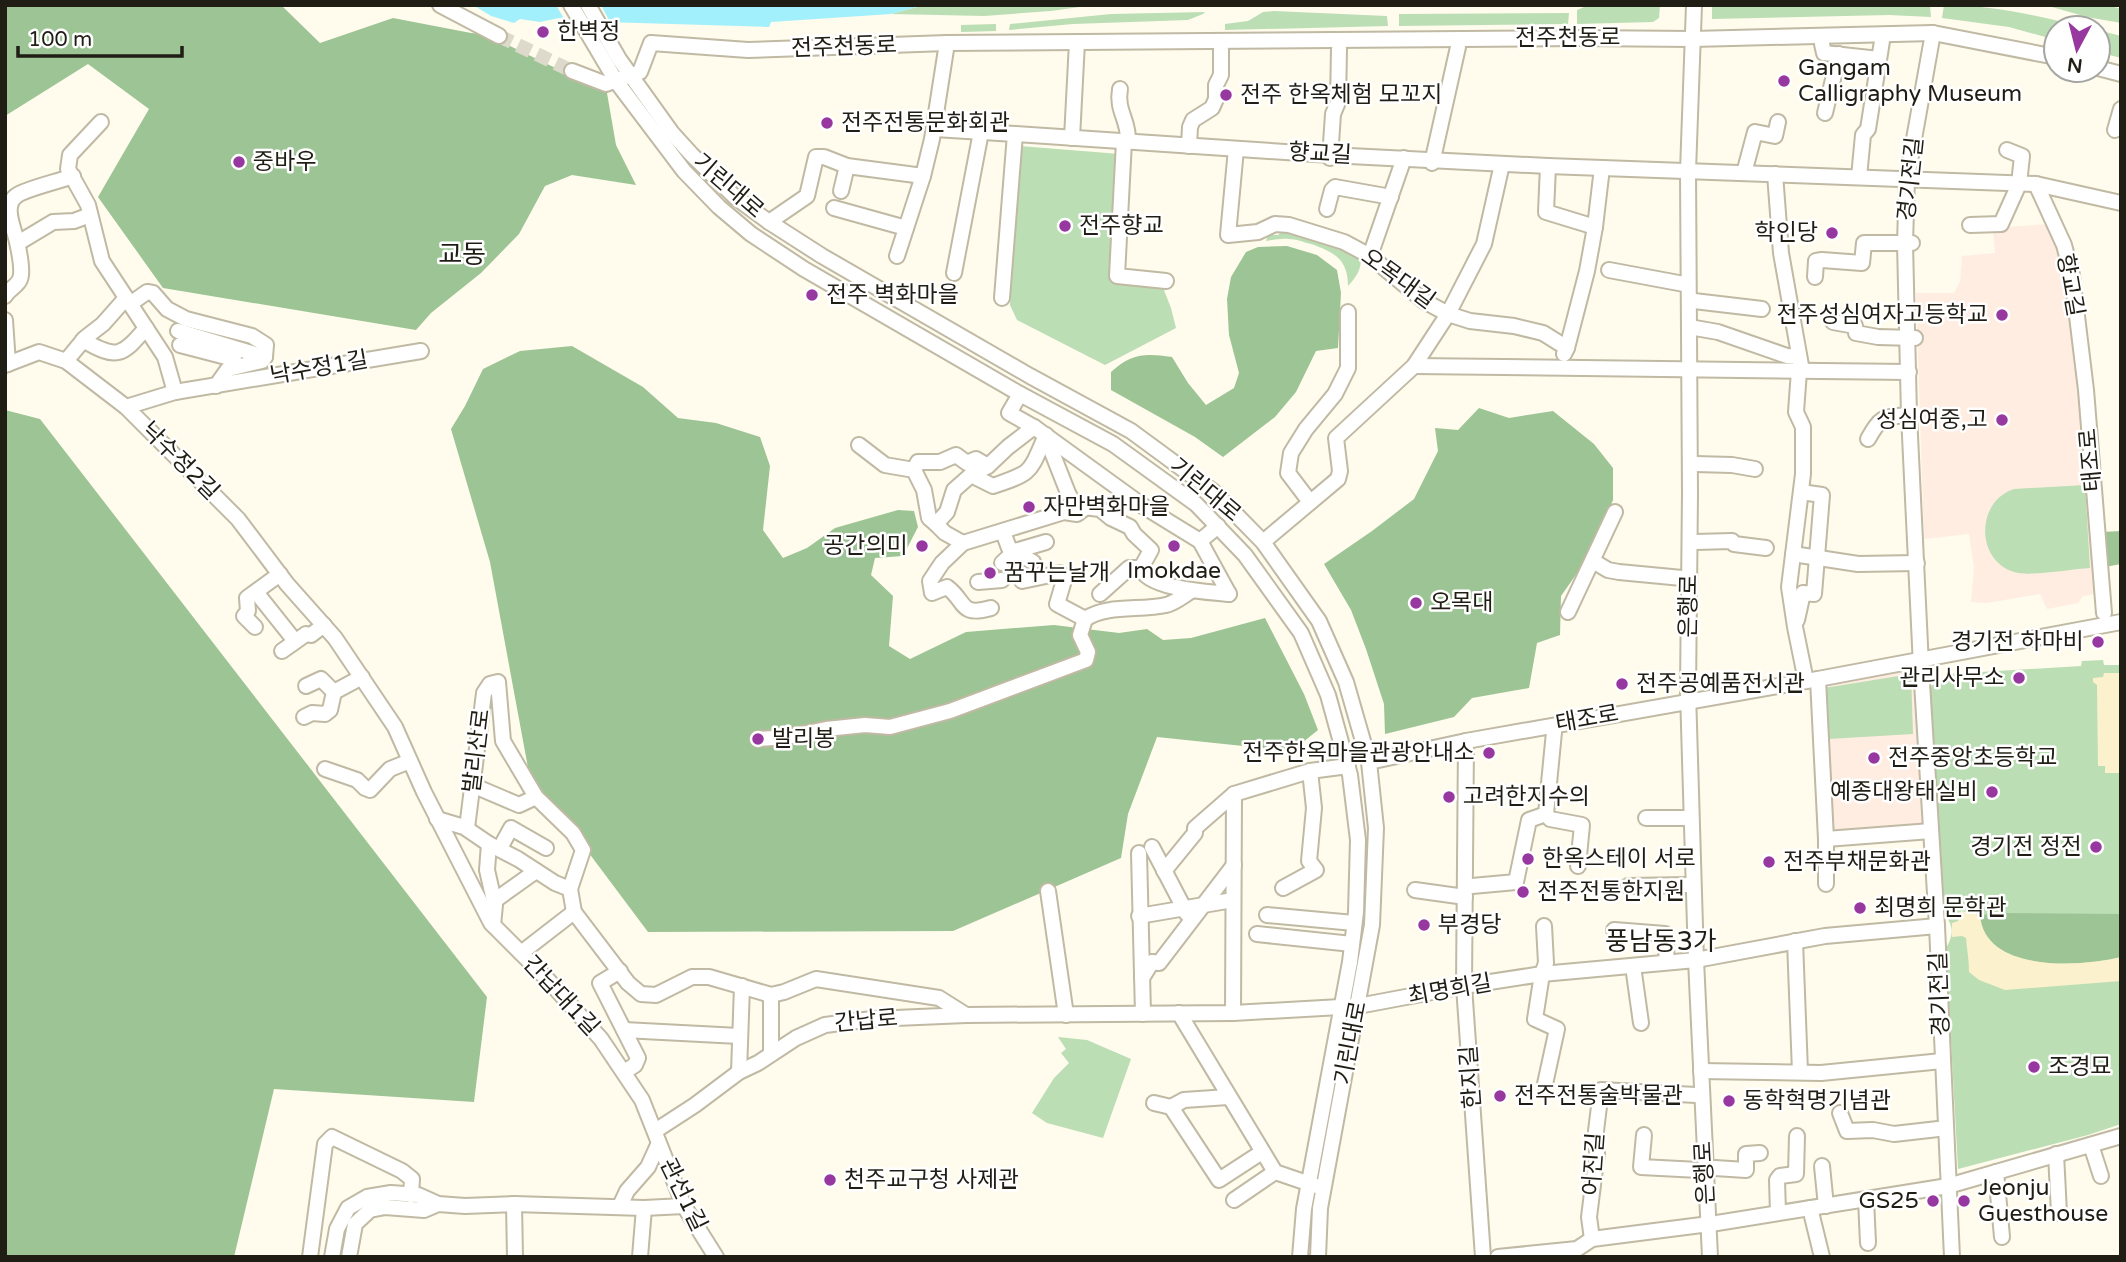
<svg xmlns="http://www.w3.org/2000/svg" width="2126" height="1262" font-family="'Varela Round','Noto Sans KR',sans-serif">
<rect width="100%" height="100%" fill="#fffbed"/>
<g fill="#ffede2">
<polygon points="2048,224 2069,269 2084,414 2095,594 2083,596 2078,603 2047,609 2040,594 1987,603 1971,602 1974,567 1969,534 1924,539 1916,293 1954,293 1960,282 1962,256 1995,253 1993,228"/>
<polygon points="1921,660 1931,831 1826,839 1818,679"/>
</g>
<g fill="#bcdeb4">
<polygon points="970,5 1094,5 1051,11 984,16 891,14 917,7 963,7"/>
<polygon points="1589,5 1660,5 1659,18 1653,22 1577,24 1577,10"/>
<polygon points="1712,5 1930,5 1931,17 1889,15 1712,19"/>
<path d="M 1944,5 C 1994,5 2039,16 2088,28 L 2056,28 L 2056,40 L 2009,27 L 1942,18 Z"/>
<polygon points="2045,5 2108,5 2121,9 2121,23 2087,17"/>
<polygon points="1274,11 1387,16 1388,26 1225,30 1225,24 1248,21 1263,12"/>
<polygon points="1205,12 1203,14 1188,20 1073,24 1009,30 1010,24 1111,14"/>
<polygon points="1569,13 1568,24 1399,26 1399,14"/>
<polygon points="996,24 996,31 961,32 961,25"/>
<polygon points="2098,30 2121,36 2121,58 2098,52"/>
<polygon points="1020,146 1120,154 1112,283 1162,285 1171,308 1176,328 1105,365 1017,320 1010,305"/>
<path d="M 1281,232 C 1309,231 1337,245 1361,258 C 1361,271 1356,277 1348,286 C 1348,259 1334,252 1311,244 C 1303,242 1296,239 1289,239 C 1281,238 1273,240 1266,241 L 1268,235 L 1278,235 Z"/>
<path d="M 2085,485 L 2090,568 C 2071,569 2030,577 2014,572 C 1975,560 1976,501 2014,489 Z"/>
<path d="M 2103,660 L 2104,665 L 2121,665 L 2121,1124 L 2088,1135 L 1958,1169 L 1946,948 C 1954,934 1954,926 1944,914 L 1930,687 L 1948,674 L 2081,666 L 2082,661 Z"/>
<polygon points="1911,674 1913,734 1829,739 1824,688"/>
<polygon points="1058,1037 1087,1040 1131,1059 1103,1138 1047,1123 1032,1113 1054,1078 1069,1063 1061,1053 1066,1049"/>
</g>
<g fill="#9dc494">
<polygon points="5,5 281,5 320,43 393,18 471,33 485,34 607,93 616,145 636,185 572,175 545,186 519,234 481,273 431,313 416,330 163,288 98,197 149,109 88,64 5,116"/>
<path d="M 1287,246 L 1317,255 L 1337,270 L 1341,293 L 1338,348 L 1316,351 L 1296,392 L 1275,417 L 1223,457 L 1195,437 L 1111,390 L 1111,372 C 1131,353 1146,353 1172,357 L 1188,383 L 1206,405 L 1234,388 L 1239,373 L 1229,335 L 1227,299 L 1231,277 L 1246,252 L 1258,247 Z"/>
<polygon points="572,346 643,387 678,418 716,423 760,437 770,466 763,530 783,558 807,548 835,528 898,510 914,511 918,527 903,556 875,558 871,575 893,596 889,646 910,659 966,632 1054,625 1119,633 1147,629 1163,640 1191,638 1265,618 1304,694 1318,730 1292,751 1157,737 1128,814 1121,858 953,931 648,932 529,773 490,562 451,429 465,406 483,369 520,351"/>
<polygon points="1479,408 1509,418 1553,411 1594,444 1613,468 1613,500 1592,552 1561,596 1560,635 1537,643 1529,688 1472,698 1454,717 1385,734 1384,704 1366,649 1351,610 1324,564 1372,531 1414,499 1438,451 1435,428 1458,430"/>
<polygon points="5,410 40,419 487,997 474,1102 274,1089 234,1257 5,1257"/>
<polygon points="2121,531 2121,564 2105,567 2102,532"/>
<path d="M 2003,913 L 2121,914 L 2121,957 C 2081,967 1984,973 1980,915 Z"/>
</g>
<g fill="#fbf1cc">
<polygon points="2104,673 2121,673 2121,773 2105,773 2105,766 2098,766 2097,685 2093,682 2093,678 2103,677"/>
<path d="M 1961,911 L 1980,915 C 1984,973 2081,967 2121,957 L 2121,981 L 2005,990 L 1979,980 L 1969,972 C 1969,960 1967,950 1966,938 L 1962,936 L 1952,937 L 1952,923 L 1958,921 Z"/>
</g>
<polygon fill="#a2f0fb" points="473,5 970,5 963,7 917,7 891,14 771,22 769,27 605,22 559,18 540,22 520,19 514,23 491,16"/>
<polygon fill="#fffbed" points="556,5 601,5 612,26 566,22"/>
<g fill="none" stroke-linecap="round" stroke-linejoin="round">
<polyline stroke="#dddacc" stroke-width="14" stroke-dasharray="14 7" stroke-linecap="butt" points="499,36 572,71"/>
<defs>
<g id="minor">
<polyline points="440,5 499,36"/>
<polyline points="571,5 616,81 684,171 719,207 751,234 804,269 1020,394 1113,444 1196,504 1245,555 1301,633 1328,695 1350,775 1358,840 1356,912 1350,962 1304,1209 1300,1257"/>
<polyline points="588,5 619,59 672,133 692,155 735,197 769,222 822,256 1030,376 1131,431 1214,492 1263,542 1319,621 1346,682 1369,762 1376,828 1372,925 1320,1208 1318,1257"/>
<polyline points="1694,5 1688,171 1690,493 1688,692 1696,960 1710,1257"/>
<polyline points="1933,33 1907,178 1905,243 1909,415 1921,666 1937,926 1952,1257"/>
<polyline points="1822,44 1824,53 1879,59"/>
<polyline points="2098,68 2121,74"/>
<polyline points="572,71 606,84 640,72 651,43 748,50 947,43 1577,38 1693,39 1933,33 2056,57"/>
<path d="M 1120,89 C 1116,111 1129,120 1128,141"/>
<polyline points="1825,113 1839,54"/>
<polyline points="101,122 70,155 68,169 88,205 102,261 165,357 175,392"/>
<polyline points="935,129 1015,134"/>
<polyline points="2115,130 2121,109"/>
<polyline points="1072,138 1077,42"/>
<polyline points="1124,141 1117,276 1166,281"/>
<polyline points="1189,146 1190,127 1193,120 1212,108 1216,99 1216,85 1221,75 1221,49"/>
<polyline points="1236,149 1228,235 1258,232 1275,224 1289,225 1344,242 1370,256 1424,301 1448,314 1470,321 1514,326 1543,333 1567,348"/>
<polyline points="1330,158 1333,114 1338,102 1339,49"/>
<polyline points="1432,163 1458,47"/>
<polyline points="1548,166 1546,212 1595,227"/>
<polyline points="1744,173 1755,132 1775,136 1778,122"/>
<polyline points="1775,174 1781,253 1802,371"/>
<polyline points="1859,177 1863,135 1868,129 1882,41"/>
<polyline points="2036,184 2064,245 2072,275 2086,390 2104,613"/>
<polyline points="841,191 847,166"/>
<polyline points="834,208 906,228"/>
<polyline points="1327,209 1332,190 1335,187 1391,197"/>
<polyline points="769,222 807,196 816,157 824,157 847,166 923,176"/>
<polyline points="1970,225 2001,224 2019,184 2022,156 2007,150"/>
<polyline points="18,243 53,222 74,221 90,215"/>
<polyline points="897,256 923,176 932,139 947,43"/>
<polyline points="1370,256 1404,158"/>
<polyline points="1609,270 1684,284"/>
<polyline points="954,273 981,132"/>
<polyline points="1815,277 1816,261 1822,260 1862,263 1864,243 1912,243"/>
<path d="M 5,296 C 9,288 20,286 21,275 C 22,266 19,251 17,242 C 14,227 0,202 21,193 C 37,186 56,182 73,176"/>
<polyline points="1002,298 1015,134 1330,155 1548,166 2036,184 2121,203"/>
<polyline points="1694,301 1762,309"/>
<polyline points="130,304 147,292 153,293 167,309 186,319 252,336 266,345 265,357 262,361 228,369 216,386"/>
<polyline points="5,320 8,364"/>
<polyline points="1833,322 1855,326 1856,333 1878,337 1915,338"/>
<polyline points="1695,328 1718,332 1787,356 1799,357"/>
<polyline points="178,331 265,357"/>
<path d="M 83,340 C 117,360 122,356 146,328"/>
<polyline points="180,345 230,358 234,359 234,367"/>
<polyline points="1564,354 1567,348 1587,271 1595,227 1602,168"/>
<polyline points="66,361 85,338 103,324 126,298"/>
<polyline points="5,365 39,352 66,361 126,407 238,519 287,584 335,638 395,727 424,792 491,923 548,980 601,1039 642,1100 684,1206 716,1257"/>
<polyline points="1414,366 1909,372"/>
<polyline points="1799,371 1796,412 1803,427 1803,474 1789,587 1795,627 1806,681"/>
<polyline points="1020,394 1009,413 1034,427 1143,506 1200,541 1218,526"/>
<polyline points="126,407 175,392 421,351"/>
<polyline points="1046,437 1068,493 1075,506 1100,509 1111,518 1130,527 1134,534 1151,550 1141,568"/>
<path d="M 1868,439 C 1881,416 1883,417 1909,415"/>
<polyline points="859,445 885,465 914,470 924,490 929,518 936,524"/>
<polyline points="1695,464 1732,465 1755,469"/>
<polyline points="914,470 918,462 940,462 956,455 967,463 976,459 988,466"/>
<path d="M 971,475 L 993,486 C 1034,472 1029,473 1046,435"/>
<polyline points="1310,502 1288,473 1291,453 1306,429 1335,394 1348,368 1348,312"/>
<polyline points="1003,532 1009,548 1033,562"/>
<polyline points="1200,541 1229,594"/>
<polyline points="1263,542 1338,479 1340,471 1336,438 1414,366 1448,314 1484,244 1502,164"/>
<polyline points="1695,542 1732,541 1734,544 1766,548"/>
<polyline points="963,543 945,533 936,524 947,512 954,490 971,475 988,466 1008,447 1034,427"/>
<polyline points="1793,554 1858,564 1917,563"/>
<polyline points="1593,561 1608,570 1619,572 1682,578"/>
<polyline points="1002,563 1015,551 1046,542"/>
<path d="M 1141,568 C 1147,589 1209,592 1229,594"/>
<polyline points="1022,581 1060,573 1065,577 1057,604 1085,619"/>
<polyline points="978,582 1002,580"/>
<polyline points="256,592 295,641"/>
<polyline points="1100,594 1129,568 1141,568"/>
<path d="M 991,608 C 959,617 967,602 947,587 L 932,593 L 930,581 L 942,563 L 963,543 L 1064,512 L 1077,514 L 1085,508"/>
<polyline points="1568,612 1615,512"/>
<path d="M 1085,619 C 1107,604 1140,611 1166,605 C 1175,603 1183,596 1191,591"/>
<polyline points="1797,620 1803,593 1814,594 1822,495 1801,492"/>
<polyline points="255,627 244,616 248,611 247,598 280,574"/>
<polyline points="282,651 306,634 311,635 324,625"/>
<polyline points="1818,679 1826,839 1826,884"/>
<polyline points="306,686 321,679 334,692"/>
<polyline points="304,717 312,713 325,714 330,710 334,692 362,677"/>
<polyline points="758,739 788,737 826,729 865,725 890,727 950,711 1086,660 1088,652 1080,635 1085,619"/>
<polyline points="1466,741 1464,986 1483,1257"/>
<polyline points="1369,762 1466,741 1818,679 2121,622"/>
<polyline points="325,769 357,780 365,788 370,790 390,769 410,761"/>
<polyline points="472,785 519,805 536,797"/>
<polyline points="1546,814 1550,819 1582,825 1578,866"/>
<polyline points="1646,818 1686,818"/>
<polyline points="437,819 464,827 489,844 518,859 555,883 570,889"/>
<polyline points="467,828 484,693 490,684 498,682 503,741 536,797 573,833 583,850 570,889 574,912 628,983 641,994 656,995 692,977 709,977 771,995 784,992 816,979 939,998 966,1015"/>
<polyline points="1826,839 1931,831"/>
<polyline points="489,844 487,870 495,905 493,925"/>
<polyline points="1152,847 1187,914"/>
<polyline points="500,848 511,828 546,848"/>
<polyline points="1139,853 1143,1014"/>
<polyline points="1164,871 1195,833 1195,828 1234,794 1310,771 1348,766"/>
<polyline points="1472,886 1516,882 1529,820 1546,814 1554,732"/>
<polyline points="1628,886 1689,885"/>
<polyline points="1283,888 1316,870 1309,861 1314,808 1310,771"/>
<polyline points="1415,890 1465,897"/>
<polyline points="1048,891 1066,1015"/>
<polyline points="494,901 536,871"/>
<polyline points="1267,915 1354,923"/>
<polyline points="1139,916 1233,900"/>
<polyline points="1544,926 1546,963 1542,974 1535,1019 1557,1029 1545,1084"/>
<polyline points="1614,930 1665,934 1667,962"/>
<polyline points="1257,934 1352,944"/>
<polyline points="1795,941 1800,1072"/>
<polyline points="521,953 574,912"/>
<polyline points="1633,966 1641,1023"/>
<polyline points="620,971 600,983 638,1058 635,1065 624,1072"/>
<polyline points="1142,978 1152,962 1159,963 1234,865"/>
<polyline points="771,995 771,1054"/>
<polyline points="1179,1013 1275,1172 1316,1186"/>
<polyline points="1233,1013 1234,794"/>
<polyline points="624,1030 739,1036"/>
<polyline points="1701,1071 1821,1073 1942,1061"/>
<polyline points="739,1072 742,986"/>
<polyline points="1228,1097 1184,1100 1171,1107 1219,1180 1262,1152"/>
<polyline points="1154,1103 1171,1107"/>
<polyline points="1840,1113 1847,1131 1873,1130 1894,1134 1938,1129"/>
<polyline points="655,1131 695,1105 739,1072 758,1063 796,1038 825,1025 872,1019 966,1015 1233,1013 1358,1006 1464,986 1542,974 1696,960 1825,936 1937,926"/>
<polyline points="1644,1135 1641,1167 1699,1170"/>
<polyline points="2091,1145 2101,1176"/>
<polyline points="2056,1154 2059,1213"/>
<polyline points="1822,1166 1826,1206"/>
<polyline points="1715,1168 1746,1170 1746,1154 1760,1153"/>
<polyline points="1996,1172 2002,1237"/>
<polyline points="1866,1199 1868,1243"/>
<polyline points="1234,1200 1275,1172"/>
<polyline points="514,1204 515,1257"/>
<polyline points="620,1206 627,1191 648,1167 658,1145"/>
<polyline points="1810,1208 1822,1257"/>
<polyline points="1778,1213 1777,1180 1780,1176 1796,1174 1797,1136"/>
<polyline points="1592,1239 1589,1217 1597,1153 1596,1131 1601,1090 1696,1095"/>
<polyline points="310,1257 325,1144 332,1137 402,1171 412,1179 411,1195"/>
<polyline points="332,1257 337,1229 348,1208 367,1197 391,1193 418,1195 438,1204 465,1206 514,1204 644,1208 684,1206"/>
<polyline points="349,1257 355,1224 370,1210 385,1207 424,1210 438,1204"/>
<polyline points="640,1257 644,1208"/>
<polyline points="1498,1257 1577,1249 1592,1239 1717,1223 1948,1186 2121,1136"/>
</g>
</defs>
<use href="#minor" stroke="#c0b9a3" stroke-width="18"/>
<use href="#minor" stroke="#fff" stroke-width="14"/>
</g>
<g fill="#9738a0" stroke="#fff" stroke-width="2.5">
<circle cx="543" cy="32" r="7"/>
<circle cx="1784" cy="81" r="7"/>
<circle cx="1226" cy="95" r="7"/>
<circle cx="827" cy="123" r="7"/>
<circle cx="239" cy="162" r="7"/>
<circle cx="1065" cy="226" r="7"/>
<circle cx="1832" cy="233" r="7"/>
<circle cx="812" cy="295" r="7"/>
<circle cx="2002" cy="315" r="7"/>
<circle cx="2002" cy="420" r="7"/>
<circle cx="1029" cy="507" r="7"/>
<circle cx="922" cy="546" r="7"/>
<circle cx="1174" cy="546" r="7"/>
<circle cx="990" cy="573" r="7"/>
<circle cx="1416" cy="603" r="7"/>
<circle cx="2098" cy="642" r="7"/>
<circle cx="2019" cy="678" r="7"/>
<circle cx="1622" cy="684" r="7"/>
<circle cx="758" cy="739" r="7"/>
<circle cx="1489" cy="753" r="7"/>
<circle cx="1874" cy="758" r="7"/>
<circle cx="1992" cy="792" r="7"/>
<circle cx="1449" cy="797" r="7"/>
<circle cx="2096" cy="847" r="7"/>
<circle cx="1528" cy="859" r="7"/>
<circle cx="1769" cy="862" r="7"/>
<circle cx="1523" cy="892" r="7"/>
<circle cx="1860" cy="908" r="7"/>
<circle cx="1424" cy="925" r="7"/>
<circle cx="2034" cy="1067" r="7"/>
<circle cx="1500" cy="1096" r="7"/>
<circle cx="1729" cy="1101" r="7"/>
<circle cx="830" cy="1180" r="7"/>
<circle cx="1933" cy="1201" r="7"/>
<circle cx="1964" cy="1201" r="7"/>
</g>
<g text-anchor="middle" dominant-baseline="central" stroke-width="5" stroke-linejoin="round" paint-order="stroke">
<g font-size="23" fill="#1f1d14" stroke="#fff" text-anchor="start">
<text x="557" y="32">한벽정</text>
<text x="1798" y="68">Gangam<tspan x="1798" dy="26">Calligraphy Museum</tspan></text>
<text x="1240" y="95">전주 한옥체험 모꼬지</text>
<text x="841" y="123">전주전통문화회관</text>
<text x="253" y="162">중바우</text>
<text x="1079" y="226">전주향교</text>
<text x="1818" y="233" text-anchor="end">학인당</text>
<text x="826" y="295">전주 벽화마을</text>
<text x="1988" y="315" text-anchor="end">전주성심여자고등학교</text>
<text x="1988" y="420" text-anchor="end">성심여중,고</text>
<text x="1043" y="507">자만벽화마을</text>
<text x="908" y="546" text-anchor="end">공간의미</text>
<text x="1174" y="571" text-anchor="middle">Imokdae</text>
<text x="1004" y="573">꿈꾸는날개</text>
<text x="1430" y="603">오목대</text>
<text x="2084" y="642" text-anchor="end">경기전 하마비</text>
<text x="2005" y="678" text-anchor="end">관리사무소</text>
<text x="1636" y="684">전주공예품전시관</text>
<text x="772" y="739">발리봉</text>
<text x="1475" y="753" text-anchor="end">전주한옥마을관광안내소</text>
<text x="1888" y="758">전주중앙초등학교</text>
<text x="1978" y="792" text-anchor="end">예종대왕태실비</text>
<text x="1463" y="797">고려한지수의</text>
<text x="2082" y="847" text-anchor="end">경기전 정전</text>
<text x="1542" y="859">한옥스테이 서로</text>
<text x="1783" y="862">전주부채문화관</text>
<text x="1537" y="892">전주전통한지원</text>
<text x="1874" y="908">최명희 문학관</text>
<text x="1438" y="925">부경당</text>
<text x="2048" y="1067">조경묘</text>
<text x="1514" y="1096">전주전통술박물관</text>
<text x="1743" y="1101">동학혁명기념관</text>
<text x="844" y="1180">천주교구청 사제관</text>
<text x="1978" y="1188">Jeonju<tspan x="1978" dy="26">Guesthouse</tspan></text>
<text x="1919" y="1201" text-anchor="end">GS25</text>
</g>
<g font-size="23" fill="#1f1d14" stroke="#fff">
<text x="1568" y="38">전주천동로</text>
<text transform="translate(844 47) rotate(-2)">전주천동로</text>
<text transform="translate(1320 154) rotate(3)">향교길</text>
<text transform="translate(1911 179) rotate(-84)">경기전길</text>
<text transform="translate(728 186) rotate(41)">기린대로</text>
<text transform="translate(1398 279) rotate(36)">오목대길</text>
<text transform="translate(2070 285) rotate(80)">향교길</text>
<text transform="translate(319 368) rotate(-10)">낙수정1길</text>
<text transform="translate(2091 460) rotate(-95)">태조로</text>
<text transform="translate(180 461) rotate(45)">낙수정2길</text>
<text transform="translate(1205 490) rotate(40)">기린대로</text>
<text transform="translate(1689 606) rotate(-89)">은행로</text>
<text transform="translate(1587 719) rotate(-10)">태조로</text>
<text transform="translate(477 751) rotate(-83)">발리산로</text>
<text transform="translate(1450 990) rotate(-10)">최명희길</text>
<text transform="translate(1940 994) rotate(-92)">경기전길</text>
<text transform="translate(561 996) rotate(47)">간납대1길</text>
<text transform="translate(866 1021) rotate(-5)">간납로</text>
<text transform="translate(1351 1043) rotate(-79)">기린대로</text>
<text transform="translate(1471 1077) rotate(-94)">한지길</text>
<text transform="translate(1594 1164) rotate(-86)">어진길</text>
<text transform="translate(1705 1173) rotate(-93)">은행로</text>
<text transform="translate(683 1195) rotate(64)">관선1길</text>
</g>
<g font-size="26" fill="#1f1d14" stroke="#fff">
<text x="462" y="254">교동</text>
<text x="1661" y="941">풍남동3가</text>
</g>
</g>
<rect width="2126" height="1262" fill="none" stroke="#1f1d14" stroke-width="14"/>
<g transform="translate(2077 49) rotate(187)"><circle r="33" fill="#ffffff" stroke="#a5a5a1" stroke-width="2"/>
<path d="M0-5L12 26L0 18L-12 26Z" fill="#9738a0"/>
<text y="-10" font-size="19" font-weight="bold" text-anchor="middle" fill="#1f1d14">N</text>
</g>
<path d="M18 46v10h164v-10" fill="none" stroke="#1f1d14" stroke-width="3.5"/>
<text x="28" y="46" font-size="21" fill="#1f1d14" stroke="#ffffff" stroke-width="5" paint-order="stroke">100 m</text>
</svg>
